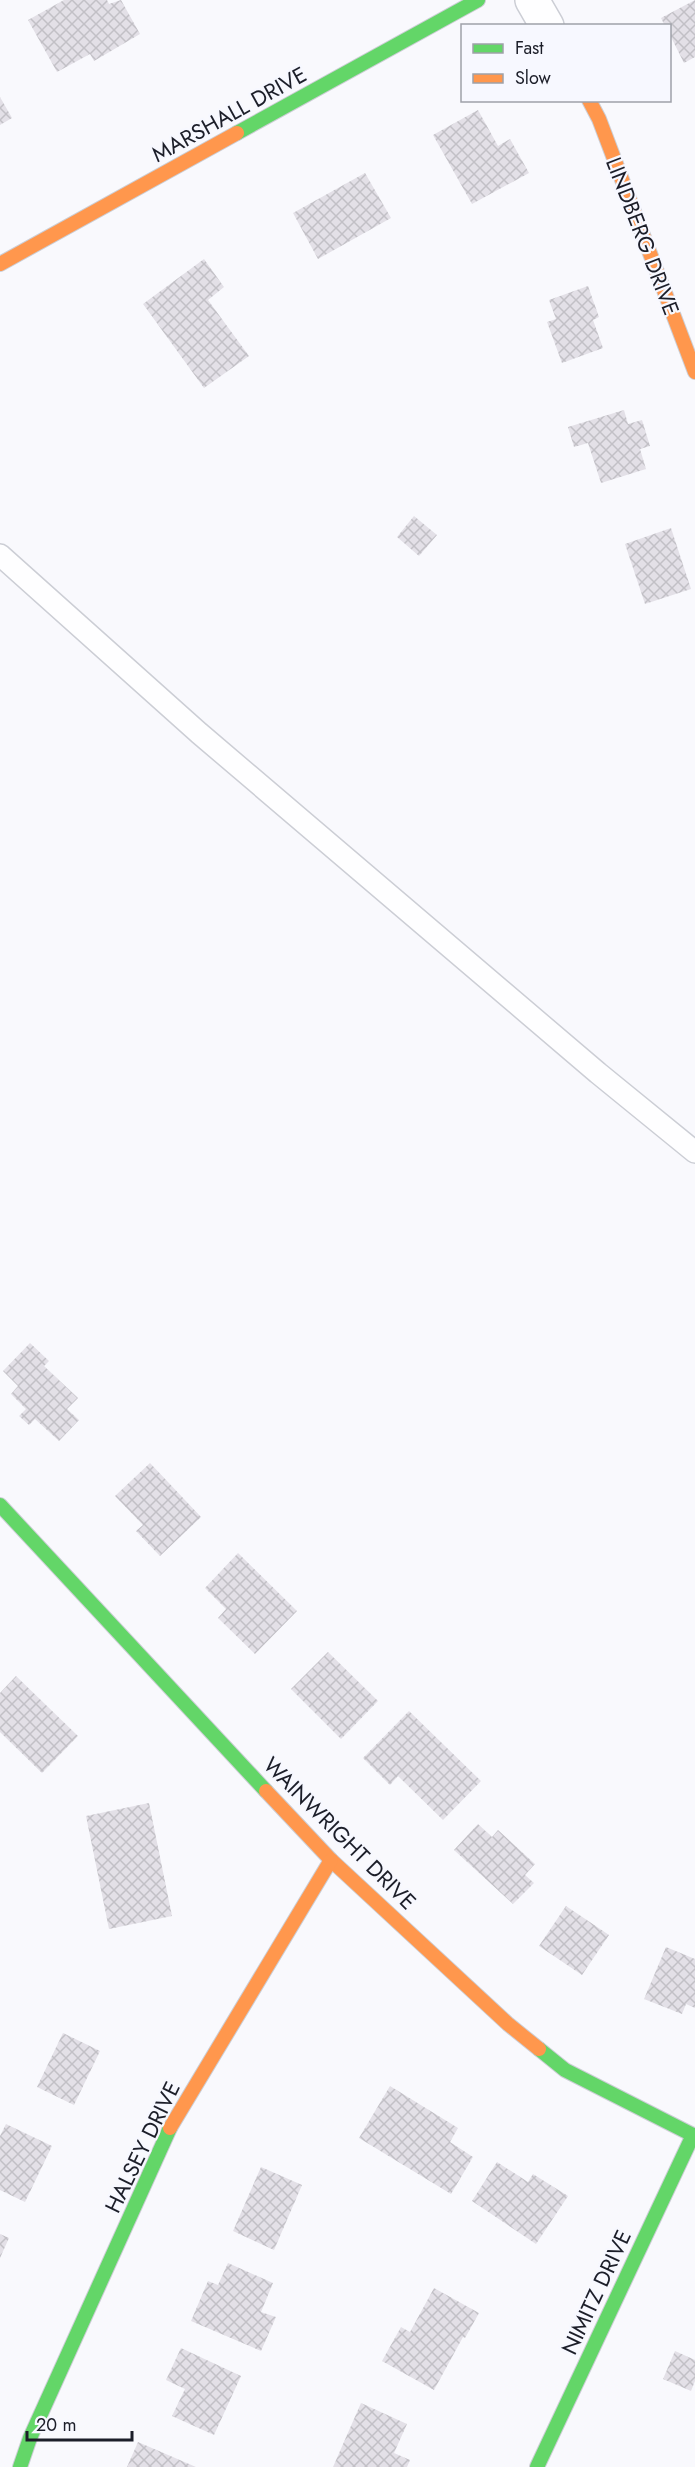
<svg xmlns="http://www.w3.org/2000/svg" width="695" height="2467" font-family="Jost,sans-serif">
<defs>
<pattern id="building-cross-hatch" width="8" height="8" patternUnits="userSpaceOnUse" patternTransform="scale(1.5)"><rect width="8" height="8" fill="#e3e0e7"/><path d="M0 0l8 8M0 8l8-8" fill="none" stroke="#c2c0c6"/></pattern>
</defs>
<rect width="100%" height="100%" fill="#f9f9fd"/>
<g fill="url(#building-cross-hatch)">
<polygon points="64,0 107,0 109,4 121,0 140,34 94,61 90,54 57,72 28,20"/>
<polygon points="695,0 695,57 684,63 670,35 670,26 665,26 661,18"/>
<polygon points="0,97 12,118 0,125"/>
<polygon points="478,110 498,146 510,139 529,173 472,204 433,135"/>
<polygon points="365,173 391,218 318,259 293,213"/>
<polygon points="204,259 224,287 208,300 249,356 204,388 143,304"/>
<polygon points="588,286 599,317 593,320 603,348 562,363 547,322 556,319 549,300"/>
<polygon points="624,410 628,424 642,420 650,446 640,449 646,469 601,483 588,443 574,447 568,427"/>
<polygon points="414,516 437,535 419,556 397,537"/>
<polygon points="671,528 691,589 645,604 625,544"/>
<polygon points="30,1343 49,1361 44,1366 78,1398 67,1409 79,1420 59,1441 35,1419 29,1425 19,1416 26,1409 11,1394 18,1386 3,1371"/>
<polygon points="150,1463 201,1517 160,1556 136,1531 143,1525 115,1496"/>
<polygon points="238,1553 297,1611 255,1654 218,1618 226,1609 205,1588"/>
<polygon points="328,1652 378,1701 341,1739 291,1689"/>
<polygon points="16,1676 78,1736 42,1773 0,1732 0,1693"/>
<polygon points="409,1711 481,1781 443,1820 398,1776 390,1785 363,1758"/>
<polygon points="149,1803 172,1916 109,1929 86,1816"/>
<polygon points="478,1824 492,1837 498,1830 535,1864 525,1875 534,1883 513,1904 454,1850"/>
<polygon points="566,1906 609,1935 582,1975 539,1946"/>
<polygon points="666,1947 695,1959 695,2008 686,2004 682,2014 644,1999"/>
<polygon points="63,2033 100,2051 74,2105 37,2087"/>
<polygon points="390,2086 458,2128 450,2142 473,2157 451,2194 359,2138"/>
<polygon points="6,2124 52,2146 25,2202 0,2190 0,2136"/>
<polygon points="497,2162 528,2182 533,2174 568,2196 536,2244 472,2201"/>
<polygon points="261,2167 302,2185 274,2250 233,2231"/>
<polygon points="0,2234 9,2238 0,2258"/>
<polygon points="228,2263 273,2283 261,2312 276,2317 261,2351 191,2321 208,2281 218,2285"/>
<polygon points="434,2288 479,2313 465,2338 463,2337 434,2390 382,2361 401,2327 410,2332"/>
<polygon points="181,2348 241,2376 214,2435 172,2416 185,2389 166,2380"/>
<polygon points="675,2351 695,2360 695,2381 691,2391 663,2379"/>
<polygon points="361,2403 407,2424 394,2453 410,2460 407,2467 333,2467"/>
<polygon points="138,2442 196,2467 127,2467"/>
</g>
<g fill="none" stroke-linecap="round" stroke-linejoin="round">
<defs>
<polyline id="lane" points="0,555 199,733 598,1073 695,1152"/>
<polyline id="street" points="532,0 547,26"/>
<g id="fast">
<polyline points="237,133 478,0"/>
<polyline points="0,1505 266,1791"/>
<polyline points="539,2049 565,2070 695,2136"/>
<polyline points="20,2467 30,2438 170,2128"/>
<polyline points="537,2467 693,2135"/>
</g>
<g id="slow">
<polyline points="589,100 599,119 695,372"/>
<polyline points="0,264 237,133"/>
<polyline points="266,1791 331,1860 508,2024 539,2049"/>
<polyline points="170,2128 331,1860"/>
</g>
</defs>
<use href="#lane" stroke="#ccced5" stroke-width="24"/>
<use href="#street" stroke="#ccced5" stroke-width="36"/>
<use href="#fast" stroke="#ccced5" stroke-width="16"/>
<use href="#slow" stroke="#ccced5" stroke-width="16"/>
<use href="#lane" stroke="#fefeff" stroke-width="21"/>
<use href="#street" stroke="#fefeff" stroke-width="33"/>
<use href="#fast" stroke="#63d668" stroke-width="14"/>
<use href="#slow" stroke="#ff974d" stroke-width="14"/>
</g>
<g text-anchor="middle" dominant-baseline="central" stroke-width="4.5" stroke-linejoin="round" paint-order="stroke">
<g font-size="22" fill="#1c1e29" stroke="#f7f8ff">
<text transform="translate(229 114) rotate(-29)">MARSHALL DRIVE</text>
<text transform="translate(643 236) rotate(69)">LINDBERG DRIVE</text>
<text transform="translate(340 1833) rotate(45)">WAINWRIGHT DRIVE</text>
<text transform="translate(142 2147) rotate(-64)">HALSEY DRIVE</text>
<text transform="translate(596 2292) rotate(-65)">NIMITZ DRIVE</text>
</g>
</g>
<rect x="461" y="24" width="210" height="78" fill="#f7f8ff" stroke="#9fa1a9" stroke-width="1.5"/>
<rect x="473" y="44" width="30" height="9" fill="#63d668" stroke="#9fa1a9" stroke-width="1.5"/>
<text x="515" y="54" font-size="18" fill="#1c1e29">Fast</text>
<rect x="473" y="74" width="30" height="9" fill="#ff974d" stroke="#9fa1a9" stroke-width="1.5"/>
<text x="515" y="84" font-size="18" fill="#1c1e29">Slow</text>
<path d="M27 2431v9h105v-9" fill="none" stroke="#1c1e29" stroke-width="3"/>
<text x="36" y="2431" font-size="18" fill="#1c1e29" stroke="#f7f8ff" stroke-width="4.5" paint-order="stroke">20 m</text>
</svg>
